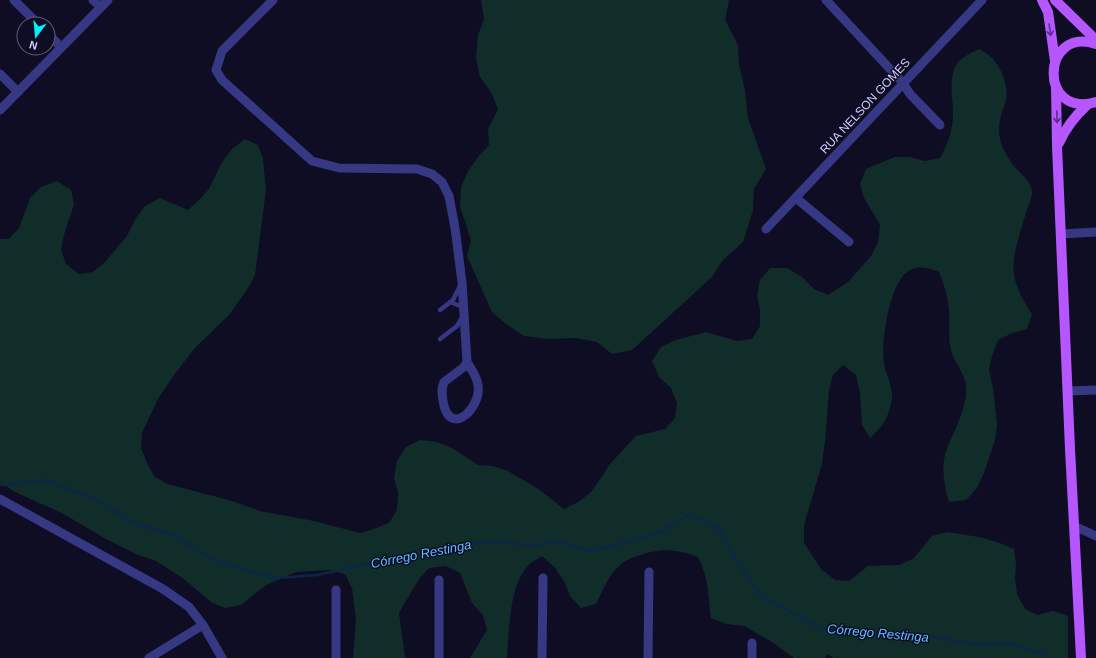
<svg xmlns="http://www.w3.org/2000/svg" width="1096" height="658" font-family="Arial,sans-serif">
<rect width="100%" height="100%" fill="#0f0d23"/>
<g fill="#102d2a">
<polygon points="481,0 729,0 725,20 738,45 739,65 745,90 748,118 766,169 754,189 753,210 743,242 722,261 712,277 632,350 612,354 597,342 576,338 548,339 524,336 506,324 492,312 467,256 471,241 465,221 460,207 461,187 468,171 478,157 489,145 488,129 498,109 492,94 480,77 476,58 478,35 484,19"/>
<path d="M 980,49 C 983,52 988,54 992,58 C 1002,69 1010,88 1005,103 C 1001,114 997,127 1000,139 C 1002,148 1008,158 1014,166 C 1020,174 1033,181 1032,193 C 1031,200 1027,209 1025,216 C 1012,260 1005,274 1032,314 L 1027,329 L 1012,333 L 998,340 L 992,356 L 989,370 L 993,388 L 997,424 L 995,440 L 984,473 L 977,488 L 966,500 L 949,502 C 944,485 941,468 946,451 C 954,430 967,410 966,387 C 966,376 957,366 953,356 C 947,341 950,326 949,310 C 948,297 944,285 939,272 C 929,268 920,265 910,270 C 890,279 880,344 884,363 C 886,375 893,387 892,399 C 889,417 883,426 870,438 L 862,425 L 860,393 L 856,375 L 843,365 L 833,375 L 829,390 L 825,441 L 822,464 L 804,525 L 804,543 L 821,569 L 835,580 L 849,581 L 868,566 L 899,565 L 913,559 L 932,536 L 947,532 L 979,537 L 997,542 L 1014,549 L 1016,564 L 1015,578 L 1017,594 L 1025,609 L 1038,615 L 1053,611 L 1068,616 L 1068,658 L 833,658 L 828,654 L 825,658 L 794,658 L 772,642 L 744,626 L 727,624 L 711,618 C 708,594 709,579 698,557 C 677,549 662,548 640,555 C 634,557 626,560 621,564 C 609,574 603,590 596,604 L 581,608 L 570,596 L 564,581 L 555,568 L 542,556 C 538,559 532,561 529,565 C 509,583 509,633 507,658 L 470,658 L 487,630 L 483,615 L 472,603 L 460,573 L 446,566 L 429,568 L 419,579 L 399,613 L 405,658 L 353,658 L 356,620 L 352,588 L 345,574 L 329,570 L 296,572 L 266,585 L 241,605 L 225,608 L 211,602 L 184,579 L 156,561 L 138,555 L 106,539 L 62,513 L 15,492 L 0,482 L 0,239 L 9,239 L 19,228 L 30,198 L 41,187 L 57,181 L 71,190 L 74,204 L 64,235 L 61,250 L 66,264 L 79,274 L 93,272 L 105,262 L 127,236 L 136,218 L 145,206 L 160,198 L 188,210 L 199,200 L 209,189 L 222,162 L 232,149 L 245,139 L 258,145 L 263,159 L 266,190 L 255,275 L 248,288 L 230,314 L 195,348 L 177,371 L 159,397 L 142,433 L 141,448 L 147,463 L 154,476 L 167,484 L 229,500 L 260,511 L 314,521 L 360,533 L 374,529 L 389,523 L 397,510 L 398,493 L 394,478 L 397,461 L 406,447 L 420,440 L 437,442 L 452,448 L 478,465 L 493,466 L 508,471 L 537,488 L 564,509 L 578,502 L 591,492 L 601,478 L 609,465 L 636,436 L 665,429 L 675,418 L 677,403 L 671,388 L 659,377 L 652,361 L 661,347 L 676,340 L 706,332 L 737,341 L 752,339 L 760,326 L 760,310 L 757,295 L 760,280 L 770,268 L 787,268 L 802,277 L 814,289 L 828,295 L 848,282 L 871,256 L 878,242 L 880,225 L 864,198 L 860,184 L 866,169 L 895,157 L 909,157 L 925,161 L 940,158 C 948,144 953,130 953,113 C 953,99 949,84 954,70 C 957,59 970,53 980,49 Z"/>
</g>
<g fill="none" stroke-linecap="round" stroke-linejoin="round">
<polyline stroke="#0b2649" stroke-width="2.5" points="0,484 3,485 45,480 95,499 134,523 175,536 217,562 277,578 317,575 447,547 481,542 536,545 560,542 587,551 620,544 663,531 690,514 719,529 738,563 761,596 822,629 874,634 926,636 974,644 1009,643 1044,654"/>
<g stroke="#363884" stroke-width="4.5">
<polyline points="450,302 463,307"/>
<polyline points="440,310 453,300 460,286"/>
<polyline points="440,339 457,326 463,316"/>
</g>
<g stroke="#363884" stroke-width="9">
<polyline points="14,0 38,24"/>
<polyline points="93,0 101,7"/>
<path d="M 273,0 L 222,51 L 216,70 L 222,80 L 312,161 L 339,168 L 417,169 L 432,174 L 442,182 L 449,196 L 455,228 L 462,282 L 467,362 L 464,367 L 444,382 C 441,389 442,394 443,401 C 449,439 482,408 478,385 C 477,377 471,369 467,362"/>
<polyline points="826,0 903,83 910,94 940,125"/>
<polyline points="48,34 61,47"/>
<polyline points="0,74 18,92"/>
<polyline points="0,110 108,0"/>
<polyline points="796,198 849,242"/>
<polyline points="766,229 982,0"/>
<polyline points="1061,234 1096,232"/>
<polyline points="1068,391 1096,390"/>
<polyline points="0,499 163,589 189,607 203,625 222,658"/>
<polyline points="1074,526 1096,536"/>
<polyline points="149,658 203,625"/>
<polyline points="336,658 336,590"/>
<polyline points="439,658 439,580"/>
<polyline points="542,658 543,578"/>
<polyline points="648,658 649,572"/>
<polyline points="752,658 752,643"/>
</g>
<g stroke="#b556ff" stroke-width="10">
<polyline points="1042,0 1048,12 1055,61"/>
<polyline points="1055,0 1096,40"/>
<path d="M 1096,44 C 1041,26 1038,119 1096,102"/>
<polyline points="1056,87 1057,146 1070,449 1081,658"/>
<path d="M 1059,143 C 1066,127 1075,116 1087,105"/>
</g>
</g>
<defs><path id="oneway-shaft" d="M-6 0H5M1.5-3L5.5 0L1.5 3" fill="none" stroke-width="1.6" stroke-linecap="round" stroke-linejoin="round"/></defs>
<g stroke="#5a2e86">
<use href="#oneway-shaft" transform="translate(1050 30) rotate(82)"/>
<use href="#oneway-shaft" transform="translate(1057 117) rotate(89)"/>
</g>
<g text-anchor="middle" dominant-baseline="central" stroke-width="3" stroke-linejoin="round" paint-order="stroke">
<g font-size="12" fill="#d1cfff" stroke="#0f0d23">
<text transform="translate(865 106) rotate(-47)">RUA NELSON GOMES</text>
</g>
<g font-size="13" font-style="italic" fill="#5dbeff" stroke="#0f0d23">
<text transform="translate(421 554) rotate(-11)">Córrego Restinga</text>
<text transform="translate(878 633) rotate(5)">Córrego Restinga</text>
</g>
</g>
<g transform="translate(36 36) rotate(196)"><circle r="19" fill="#0f0d23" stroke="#5d5b7b"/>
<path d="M0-3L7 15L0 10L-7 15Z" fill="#00f0fa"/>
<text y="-6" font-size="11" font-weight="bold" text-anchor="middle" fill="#d1cfff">N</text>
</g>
</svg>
